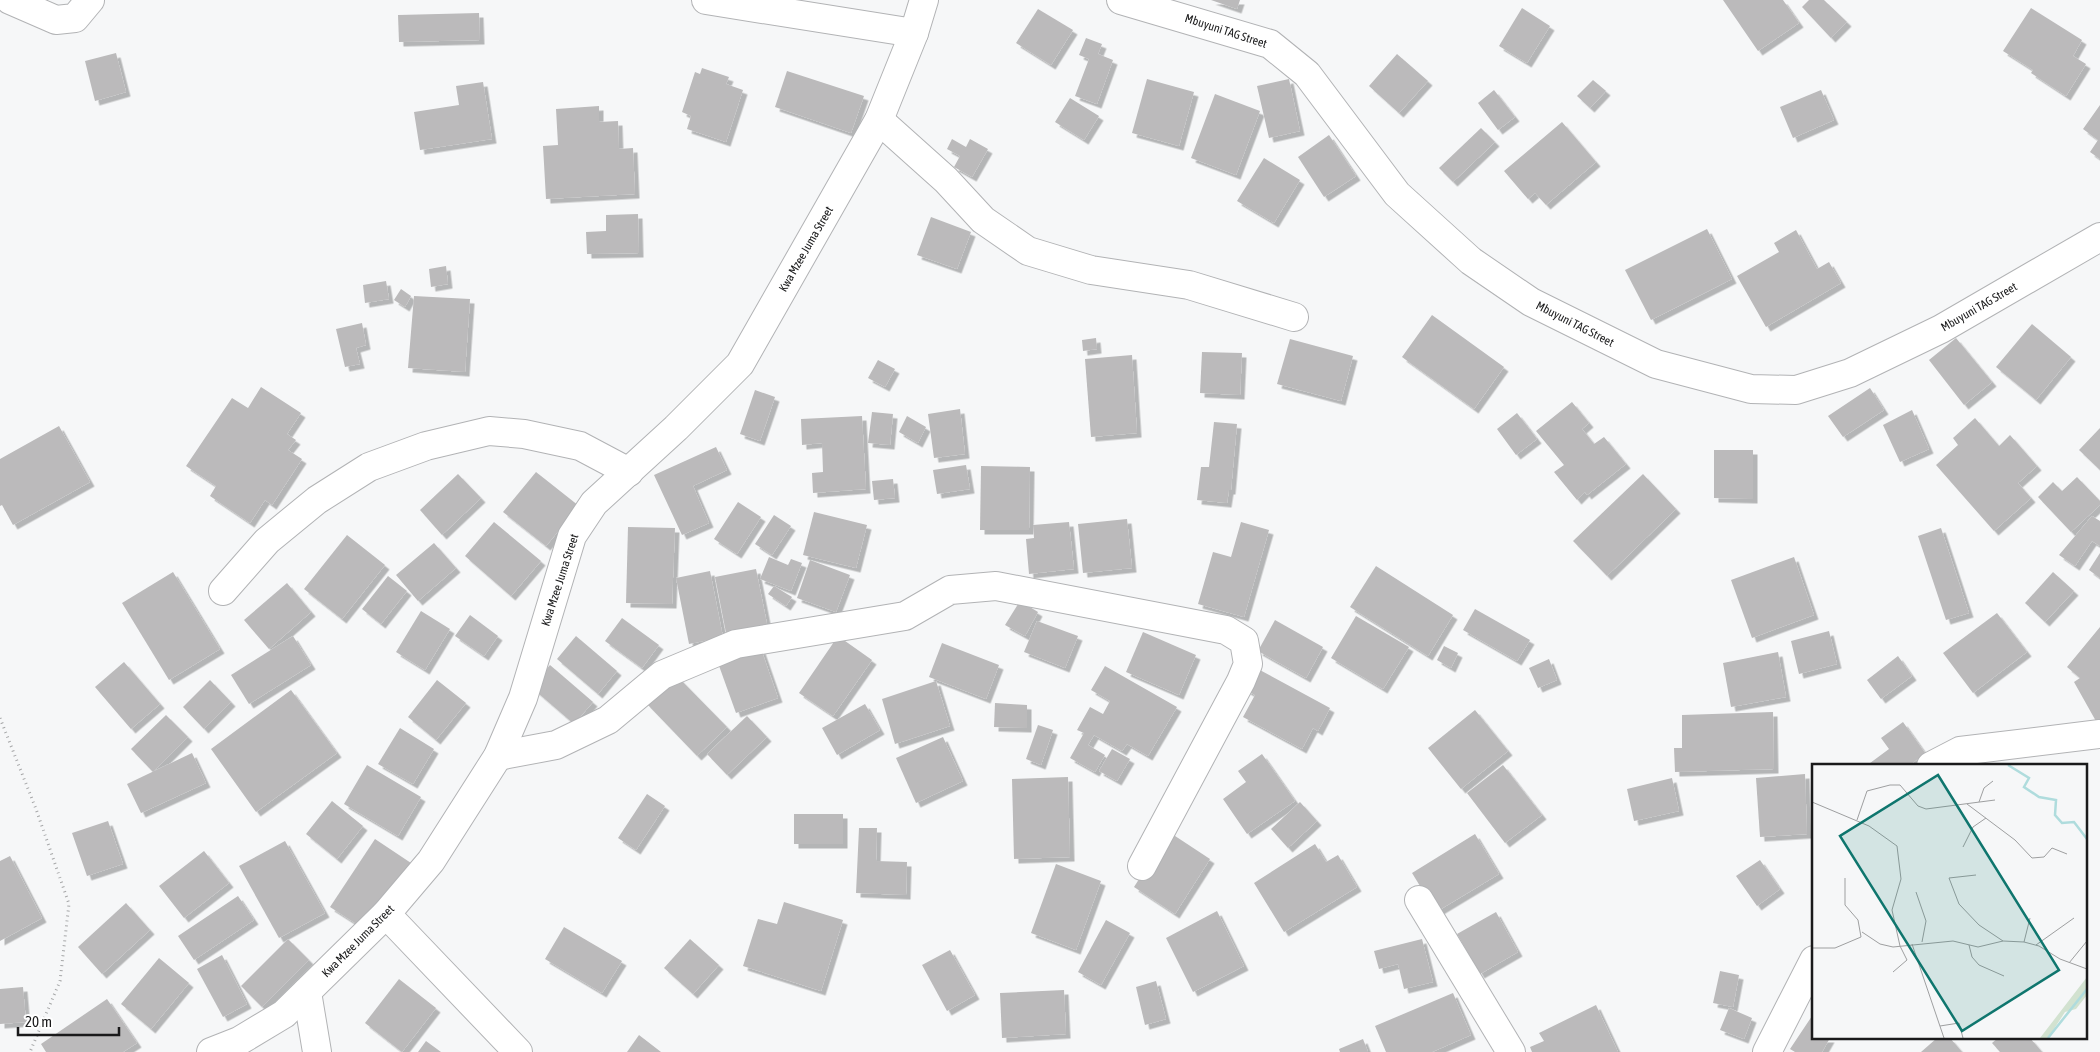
<svg xmlns="http://www.w3.org/2000/svg" width="2100" height="1052" font-family="'Asap Condensed',sans-serif">
<defs>
<filter id="shadow"><feDropShadow dx="4.5" dy="4.5" stdDeviation="0" flood-color="#0004"/></filter>
</defs>
<rect width="100%" height="100%" fill="#f6f7f8"/>
<g fill="#bbbabb" filter="url(#shadow)">
<polygon points="1211,0 1240,0 1237,9"/>
<polygon points="1723,0 1783,0 1799,23 1758,51"/>
<polygon points="1809,0 1824,0 1847,22 1831,38 1802,7"/>
<polygon points="1522,8 1550,26 1527,63 1499,46"/>
<polygon points="2031,8 2082,40 2073,56 2086,64 2066,96 2031,73 2033,70 2003,51"/>
<polygon points="1038,9 1073,30 1051,65 1016,43"/>
<polygon points="479,13 480,40 399,42 398,15"/>
<polygon points="1086,38 1102,44 1098,54 1113,60 1097,104 1075,96 1089,59 1079,55"/>
<polygon points="116,53 126,92 95,101 85,61"/>
<polygon points="1397,54 1428,81 1399,113 1369,86"/>
<polygon points="702,68 729,77 726,84 743,90 726,142 687,129 691,116 682,112 695,72 700,74"/>
<polygon points="787,71 864,96 851,133 775,107"/>
<polygon points="1147,79 1194,92 1179,146 1132,133"/>
<polygon points="1289,79 1300,131 1269,138 1257,86"/>
<polygon points="1593,80 1606,91 1590,108 1577,96"/>
<polygon points="483,82 492,139 420,150 414,112 459,105 456,86"/>
<polygon points="1494,90 1515,117 1498,130 1478,103"/>
<polygon points="1821,90 1834,120 1793,138 1780,107"/>
<polygon points="1215,94 1260,111 1236,175 1191,158"/>
<polygon points="1070,98 1099,116 1084,140 1055,122"/>
<polygon points="2100,105 2100,159 2090,152 2098,140 2083,129"/>
<polygon points="599,106 599,122 618,121 619,149 633,148 635,194 546,199 543,146 558,145 556,109"/>
<polygon points="1562,122 1596,162 1546,205 1535,193 1528,199 1504,171"/>
<polygon points="1481,128 1495,142 1453,182 1439,168"/>
<polygon points="1329,135 1356,176 1324,197 1298,157"/>
<polygon points="952,139 966,147 970,139 988,149 972,177 954,167 960,156 947,149"/>
<polygon points="1264,158 1300,180 1274,223 1237,201"/>
<polygon points="638,214 639,253 587,254 586,232 606,231 606,215"/>
<polygon points="931,217 971,232 957,269 917,255"/>
<polygon points="1707,229 1732,279 1651,320 1625,270"/>
<polygon points="1796,230 1817,269 1829,262 1841,283 1766,327 1737,276 1779,252 1774,243"/>
<polygon points="446,266 448,284 431,287 429,269"/>
<polygon points="386,281 389,299 365,303 363,285"/>
<polygon points="401,289 411,296 405,307 394,300"/>
<polygon points="414,296 470,299 465,372 408,368"/>
<polygon points="1432,315 1504,367 1474,409 1402,357"/>
<polygon points="362,323 366,345 356,348 360,364 345,367 336,329"/>
<polygon points="2032,324 2071,357 2036,400 1996,367"/>
<polygon points="1096,338 1097,349 1083,351 1082,340"/>
<polygon points="1956,338 1992,382 1964,405 1929,360"/>
<polygon points="1290,339 1353,356 1341,401 1277,384"/>
<polygon points="1202,352 1242,353 1240,395 1200,393"/>
<polygon points="1132,355 1137,433 1091,437 1085,359"/>
<polygon points="878,360 895,369 885,387 868,378"/>
<polygon points="261,387 301,413 287,434 296,440 288,450 302,459 272,505 265,500 250,523 210,496 216,486 186,466 232,398 248,408"/>
<polygon points="1870,388 1884,410 1843,437 1828,416"/>
<polygon points="755,390 775,397 760,441 740,434"/>
<polygon points="1572,402 1589,423 1582,429 1594,444 1604,437 1626,464 1587,495 1585,492 1577,500 1554,472 1564,465 1536,431"/>
<polygon points="960,409 965,454 934,458 928,414"/>
<polygon points="1912,410 1929,449 1900,462 1883,425"/>
<polygon points="872,412 893,414 890,445 868,443"/>
<polygon points="1517,413 1537,439 1516,455 1497,429"/>
<polygon points="862,416 866,489 813,493 812,473 823,472 822,443 802,445 801,419"/>
<polygon points="907,416 926,427 918,443 899,432"/>
<polygon points="1975,418 1999,446 2010,435 2037,466 2018,483 2031,498 1994,531 1936,465 1958,445 1953,438"/>
<polygon points="1214,422 1237,424 1231,490 1229,490 1227,503 1197,500 1201,467 1209,467"/>
<polygon points="59,426 90,482 13,525 2,505 0,506 0,459"/>
<polygon points="2100,428 2100,470 2079,450"/>
<polygon points="716,447 727,470 693,486 709,523 682,535 654,475"/>
<polygon points="1714,450 1753,450 1753,499 1714,498"/>
<polygon points="966,465 970,489 937,494 933,470"/>
<polygon points="981,466 1030,467 1029,530 980,530"/>
<polygon points="536,472 579,506 546,546 503,512"/>
<polygon points="458,474 481,498 442,535 420,510"/>
<polygon points="1643,474 1676,509 1607,576 1573,541"/>
<polygon points="2077,477 2100,501 2100,505 2071,532 2038,497 2053,482 2062,491"/>
<polygon points="893,479 895,498 874,500 872,481"/>
<polygon points="738,502 761,517 737,554 714,539"/>
<polygon points="814,512 867,525 856,568 803,555"/>
<polygon points="774,515 791,526 772,555 755,544"/>
<polygon points="2092,516 2100,521 2100,546 2092,541 2075,566 2059,555"/>
<polygon points="1127,519 1132,568 1083,573 1078,524"/>
<polygon points="494,522 541,561 511,596 465,556"/>
<polygon points="1069,522 1074,569 1029,574 1026,539 1034,538 1033,525"/>
<polygon points="1241,522 1269,530 1244,617 1198,604 1213,552 1231,557"/>
<polygon points="628,527 675,528 672,604 626,603"/>
<polygon points="1941,528 1969,613 1946,620 1918,536"/>
<polygon points="347,535 385,565 342,619 304,589"/>
<polygon points="434,543 456,568 418,601 396,575"/>
<polygon points="2100,553 2100,578 2089,570"/>
<polygon points="769,557 788,565 791,559 802,563 791,591 760,579"/>
<polygon points="1794,557 1814,615 1752,638 1731,580"/>
<polygon points="810,560 850,575 836,612 797,598"/>
<polygon points="1376,566 1453,615 1428,656 1350,607"/>
<polygon points="756,569 768,629 727,638 715,577"/>
<polygon points="710,571 723,637 689,644 676,578"/>
<polygon points="173,572 220,649 169,680 122,603"/>
<polygon points="2053,572 2074,591 2045,622 2025,603"/>
<polygon points="388,576 407,591 381,624 362,609"/>
<polygon points="287,583 311,612 269,649 244,620"/>
<polygon points="774,586 792,597 786,606 768,594"/>
<polygon points="1020,601 1038,612 1025,636 1005,625"/>
<polygon points="1475,609 1530,640 1517,661 1463,630"/>
<polygon points="421,611 450,629 425,670 396,652"/>
<polygon points="1997,613 2027,652 1973,693 1943,653"/>
<polygon points="470,615 498,636 484,656 455,636"/>
<polygon points="1356,616 1409,647 1383,689 1331,658"/>
<polygon points="622,618 659,645 642,668 605,641"/>
<polygon points="1275,620 1323,647 1306,678 1258,651"/>
<polygon points="1037,621 1078,636 1065,668 1024,652"/>
<polygon points="2100,627 2100,721 2097,723 2074,682 2080,678 2067,667"/>
<polygon points="1829,631 1837,664 1799,674 1791,641"/>
<polygon points="1143,632 1196,655 1179,695 1126,672"/>
<polygon points="293,636 311,665 249,704 231,675"/>
<polygon points="576,636 617,671 598,694 557,659"/>
<polygon points="838,636 872,660 833,716 799,693"/>
<polygon points="942,643 999,665 986,699 929,677"/>
<polygon points="1444,646 1458,653 1451,668 1437,660"/>
<polygon points="761,649 778,698 736,713 718,663"/>
<polygon points="1778,652 1786,697 1731,707 1723,663"/>
<polygon points="1898,656 1912,676 1881,699 1867,680"/>
<polygon points="1549,659 1557,680 1538,688 1529,668"/>
<polygon points="124,662 160,704 131,729 95,687"/>
<polygon points="550,665 593,702 574,724 531,687"/>
<polygon points="1105,666 1177,707 1148,756 1127,744 1122,751 1094,735 1088,745 1105,755 1095,772 1070,758 1084,733 1077,730 1090,707 1103,714 1110,701 1091,690"/>
<polygon points="1258,669 1330,708 1318,731 1313,728 1302,749 1243,717 1255,695 1246,690"/>
<polygon points="676,675 727,727 697,756 646,703"/>
<polygon points="210,680 231,702 204,729 183,707"/>
<polygon points="437,680 466,703 436,740 408,717"/>
<polygon points="936,681 950,726 895,744 882,699"/>
<polygon points="291,690 337,753 256,812 211,749"/>
<polygon points="995,703 1027,705 1027,728 994,727"/>
<polygon points="865,704 880,730 837,755 822,728"/>
<polygon points="1475,710 1508,751 1461,789 1428,748"/>
<polygon points="1773,712 1774,769 1675,772 1674,748 1682,748 1682,715"/>
<polygon points="166,715 188,737 153,772 131,749"/>
<polygon points="747,716 767,737 727,775 707,754"/>
<polygon points="1903,722 1925,753 1909,766 1866,766 1889,749 1881,738"/>
<polygon points="1038,725 1053,730 1041,765 1026,759"/>
<polygon points="400,728 434,749 413,784 378,764"/>
<polygon points="943,737 963,781 916,803 896,758"/>
<polygon points="1112,749 1130,759 1117,781 1099,771"/>
<polygon points="192,753 206,783 141,813 127,784"/>
<polygon points="1262,754 1295,801 1247,834 1223,799 1246,782 1238,771"/>
<polygon points="367,765 421,797 398,836 344,804"/>
<polygon points="1503,765 1542,815 1505,843 1467,793"/>
<polygon points="1805,774 1807,834 1760,837 1756,778"/>
<polygon points="1068,777 1070,857 1014,859 1012,779"/>
<polygon points="1672,778 1679,811 1634,821 1627,789"/>
<polygon points="647,794 665,806 636,850 618,838"/>
<polygon points="332,801 363,826 337,859 306,834"/>
<polygon points="1300,802 1317,821 1288,848 1271,829"/>
<rect x="794" y="814" width="49" height="30"/>
<polygon points="108,821 123,864 87,876 72,833"/>
<polygon points="859,828 877,828 876,861 907,862 906,895 856,893"/>
<polygon points="1169,832 1210,859 1175,914 1134,887"/>
<polygon points="1475,834 1499,874 1436,912 1412,873"/>
<polygon points="375,839 411,863 366,930 330,907"/>
<polygon points="285,841 325,913 279,938 239,866"/>
<polygon points="1315,844 1326,862 1338,855 1357,887 1284,932 1254,883"/>
<polygon points="204,851 229,883 184,918 159,886"/>
<polygon points="10,856 42,918 0,941 0,861"/>
<polygon points="1760,860 1780,889 1757,906 1736,876"/>
<polygon points="1056,864 1101,881 1076,950 1031,933"/>
<polygon points="238,896 254,920 194,960 178,936"/>
<polygon points="784,902 843,920 821,991 743,966 758,919 777,924"/>
<polygon points="126,903 150,930 102,974 78,947"/>
<polygon points="1217,911 1244,966 1193,992 1166,938"/>
<polygon points="1496,912 1518,952 1480,974 1457,934"/>
<polygon points="1106,920 1130,933 1101,985 1078,972"/>
<polygon points="564,927 622,961 602,993 545,959"/>
<polygon points="288,939 309,960 262,1007 241,986"/>
<polygon points="690,939 719,965 693,994 664,968"/>
<polygon points="1422,939 1433,982 1404,989 1398,964 1379,969 1374,951"/>
<polygon points="950,950 975,995 947,1011 922,965"/>
<polygon points="222,955 247,1004 223,1017 197,969"/>
<polygon points="159,958 189,983 151,1029 121,1004"/>
<polygon points="1720,971 1739,975 1733,1007 1713,1003"/>
<polygon points="399,979 436,1008 402,1052 365,1023"/>
<polygon points="1156,981 1166,1019 1145,1025 1136,987"/>
<polygon points="23,987 26,1022 0,1024 0,989"/>
<polygon points="1064,990 1066,1034 1002,1038 1000,993"/>
<polygon points="1453,993 1471,1035 1432,1052 1386,1052 1375,1026"/>
<polygon points="107,999 137,1043 123,1052 46,1052 41,1044"/>
<polygon points="1596,1005 1618,1052 1532,1052 1530,1047 1544,1041 1539,1033"/>
<polygon points="1729,1008 1752,1018 1744,1039 1720,1030"/>
<polygon points="1814,1013 1814,1038 1830,1038 1822,1052 1795,1052 1790,1049"/>
<polygon points="639,1035 661,1052 627,1052"/>
<polygon points="1937,1038 1950,1038 1962,1052 1921,1052"/>
<polygon points="1998,1038 2030,1038 2042,1052 2000,1052 1992,1043"/>
<polygon points="1363,1039 1368,1052 1340,1052 1339,1049"/>
<polygon points="426,1041 441,1052 418,1052"/>
</g>
<g fill="none" stroke-linecap="round" stroke-linejoin="round">
<defs>
<g id="minor">
<polyline points="10,0 56,20 75,18 90,0"/>
<polyline points="706,0 914,33"/>
<polyline points="1121,0 1270,44 1307,74 1397,194 1471,261 1531,302 1656,364 1751,389 1796,390 1850,373 1941,329 2100,237"/>
<polyline points="879,120 946,180 983,220 1028,251 1091,270 1189,285 1294,317"/>
<polyline points="223,591 267,541 317,500 369,467 426,446 489,431 524,434 580,446 629,472"/>
<polyline points="498,756 556,745 608,720 662,675 736,644 905,616 950,590 996,586 1226,630 1244,641 1248,664 1241,681 1142,866"/>
<polyline points="1931,766 1960,751 2100,734"/>
<polyline points="1419,900 1511,1052"/>
<polyline points="386,914 518,1052"/>
<polyline points="307,992 317,1052"/>
<polyline points="211,1052 239,1041 284,1014 386,914 431,861 498,756 523,698 572,536 594,503 676,428 740,364 879,120 914,33 924,0"/>
<polyline points="1767,1052 1814,960"/>
</g>
</defs>
<use href="#minor" stroke="#b2b3b5" stroke-width="30"/>
<polyline stroke="#a6a7a8" stroke-width="3" stroke-dasharray="1 4" stroke-linecap="butt" points="0,718 36,809 69,904 60,981 30,1052"/>
<use href="#minor" stroke="#fff" stroke-width="28"/>
</g>
<g text-anchor="middle" dominant-baseline="central" stroke-width="4.5" stroke-linejoin="round" paint-order="stroke">
<g font-size="12" fill="#1a1a1b" stroke="#fff">
<text transform="translate(1226 31) rotate(18)">Mbuyuni TAG Street</text>
<text transform="translate(806 249) rotate(-60)">Kwa Mzee Juma Street</text>
<text transform="translate(1979 307) rotate(-30)">Mbuyuni TAG Street</text>
<text transform="translate(1575 324) rotate(27)">Mbuyuni TAG Street</text>
<text transform="translate(560 580) rotate(-72)">Kwa Mzee Juma Street</text>
<text transform="translate(358 941) rotate(-45)">Kwa Mzee Juma Street</text>
</g>
</g>
<g transform="translate(1812 764)">
<rect width="275" height="275" fill="#f6f7f8"/>
<path d="M 275,213 L 275,231 L 264,245 L 253,248 L 236,274 L 228,274 Z" fill="#d2e2d0"/>
<path fill="none" stroke="#afdcdd" stroke-width="2.5" d="M 196,1 L 217,14 L 212,23 L 227,33 L 244,36 L 243,51 L 250,59 L 262,58 L 275,75M 236,274 L 275,225"/>
<path fill="none" stroke="#9e9fa0" stroke-width="1" d="M 0,38 L 57,62 L 85,82 L 89,115 L 80,146 L 88,182 L 95,196 L 81,208M 167,38 L 172,24 L 181,17M 155,40 L 203,76 L 220,94 L 232,93 L 240,84 L 255,90M 45,56 L 55,27 L 78,21 L 88,21 L 106,42 L 114,45 L 183,36M 151,83 L 161,63 L 174,54M 164,111 L 137,114 L 147,140 L 167,161 L 191,177M 104,128 L 114,157 L 110,178M 50,168 L 68,180 L 81,183 L 141,177 L 166,183 L 191,177 L 212,178 L 227,182 L 248,195 L 275,205M 212,178 L 218,154M 100,180 L 132,274M 157,181 L 160,193 L 167,201 L 192,212M 224,181 L 262,154M 0,184 L 23,184 L 49,173 L 46,156 L 33,141 L 33,114M 257,199 L 275,177M 128,262 L 147,259 L 151,274"/>
<path fill="#0f766e" fill-opacity="0.15" stroke="#0f766e" stroke-width="2.5" d="M 126,11 L 247,206 L 150,267 L 28,72 Z"/>
<rect width="275" height="275" fill="none" stroke="#1a1a1b" stroke-width="2.5"/>
</g>
<path d="M18 1027v8h101v-8" fill="none" stroke="#1a1a1b" stroke-width="2.5"/>
<text x="25" y="1027" font-size="15" fill="#1a1a1b" stroke="#ffffff" stroke-width="4" paint-order="stroke">20 m</text>
</svg>
